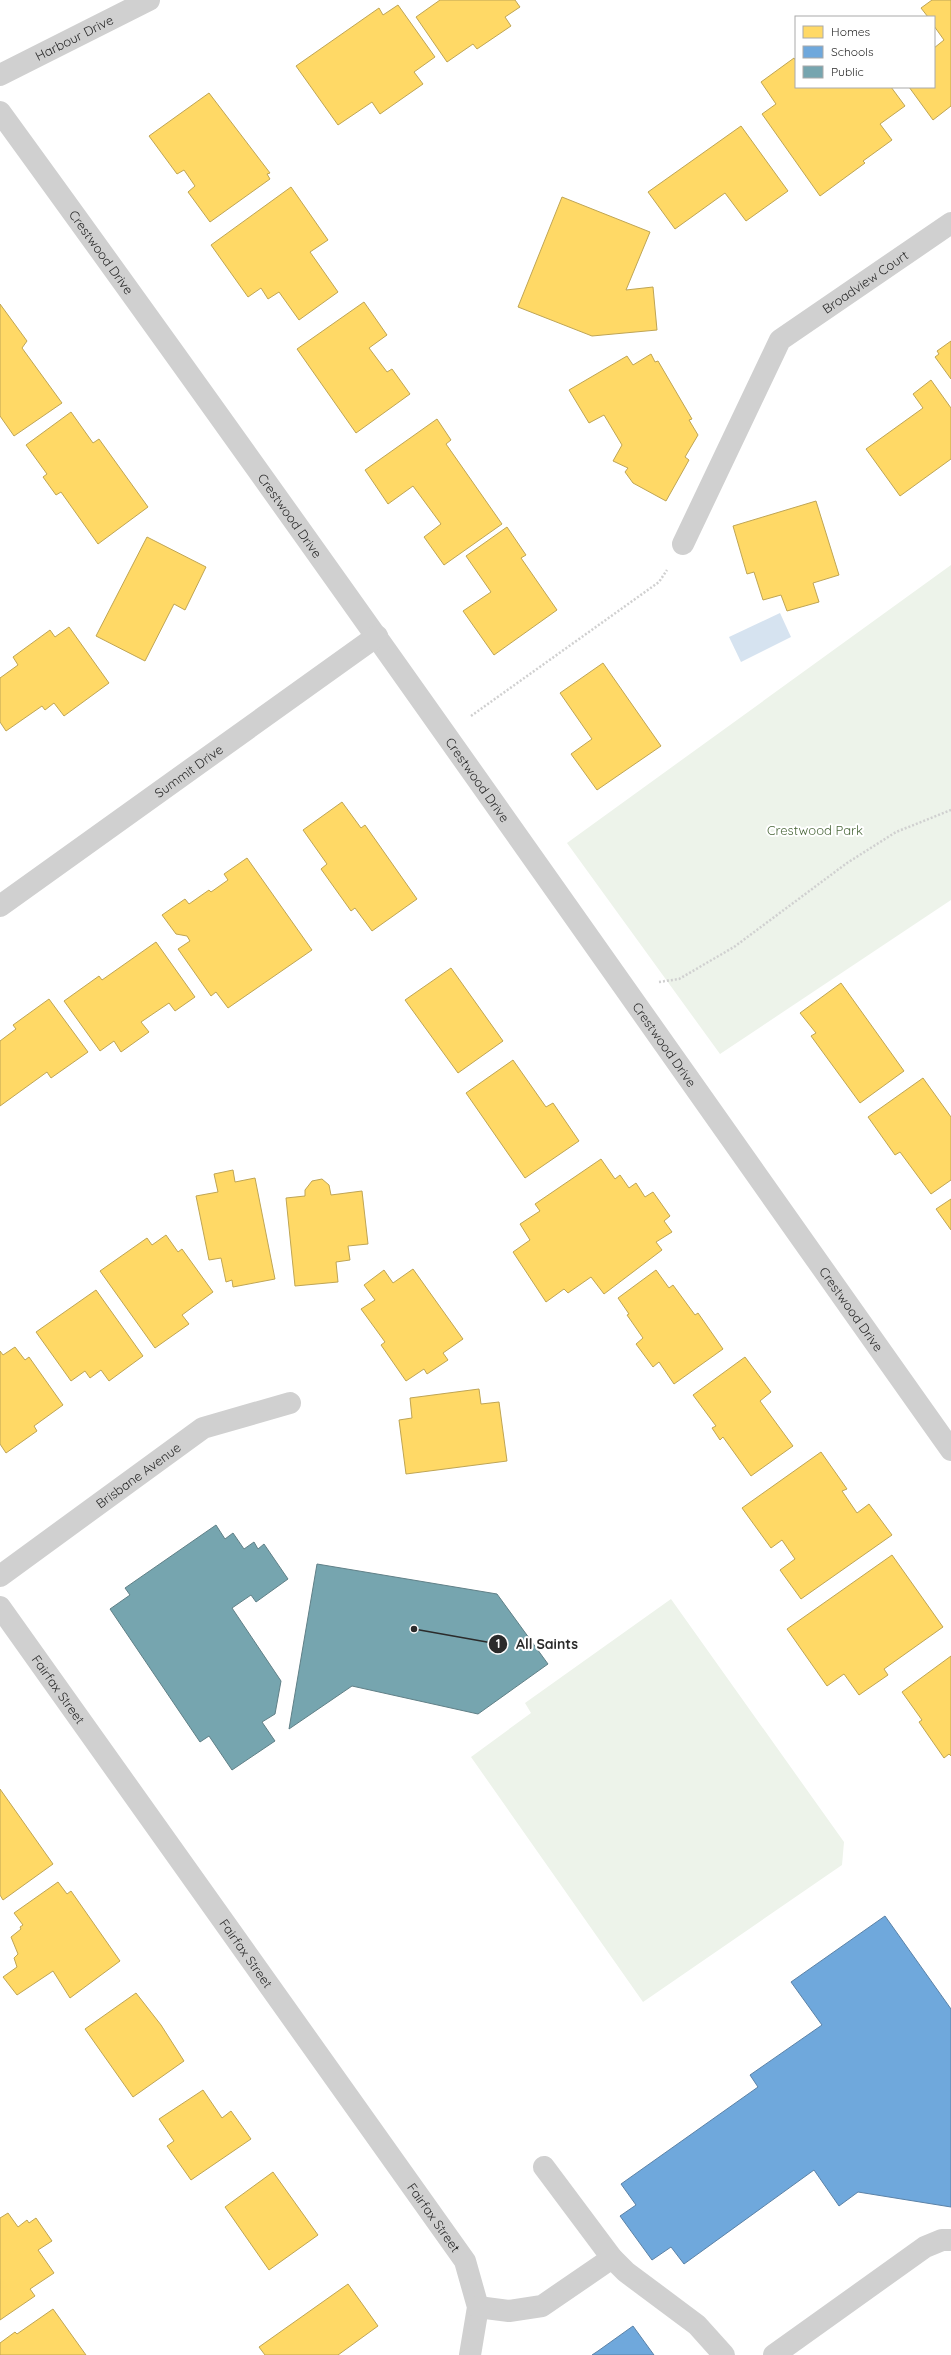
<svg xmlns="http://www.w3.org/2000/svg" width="951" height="2355" viewBox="0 0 951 2355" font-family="Quicksand,sans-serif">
<rect width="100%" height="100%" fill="#fff"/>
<!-- green -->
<path fill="#edf3ea" d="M951,565V900L720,1054L567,843Z
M671,1599L844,1842L842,1865L643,2002L471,1757L531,1713L525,1703Z"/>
<!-- water -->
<path fill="#d6e3f0" d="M780,613L791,637L741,662L729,637Z"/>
<!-- homes -->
<path fill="#ffd966" stroke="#bfa554" d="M440,0H515L520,7L505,17L511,26L477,49L473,44L447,62L416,17Z
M932,0H951V106L933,120L909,87H934V48L944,40L934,26V17H928L921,8Z
M398,5L435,57L414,72L423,84L380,114L372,102L338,125L296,66L379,8L383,15Z
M794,58L796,61V87H891L905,106L880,124L892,140L863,161L865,163L820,196L762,114L776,104L761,82Z
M209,93L270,173L267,174L270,179L210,222L188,192L195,186L184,170L177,174L149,136Z
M741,126L788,191L746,221L725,193L675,229L648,192Z
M291,187L328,240L310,252L338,292L299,320L279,292L268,299L261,288L248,297L211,245Z
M562,197L650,232L626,290L653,287L657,330L592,336L518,307Z
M364,302L387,335L369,348L387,372L392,369L410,394L356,433L297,349Z
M0,304L27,341L22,348L62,403L14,436L0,416Z
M951,341V379L935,357L939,354L937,351Z
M651,354L655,362L658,361L692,419L689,420L698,435L685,457L689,460L666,501L633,483L625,472L628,468L613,461L622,445L604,415L589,423L569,390L627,356L633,365Z
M931,380L951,408V459L900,496L866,449L923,408L913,394Z
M71,412L93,443L99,439L148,507L98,544L61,492L56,495L43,477L47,474L26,445Z
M437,419L451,440L446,444L502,524L444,565L424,537L441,524L413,486L388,504L365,470Z
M816,501L839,575L813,583L819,602L787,611L781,595L763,600L754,572L747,574L733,526Z
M507,527L526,555L521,558L557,610L494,655L463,611L491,592L466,556Z
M147,537L206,567L185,610L174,604L145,661L96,636Z
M69,627L109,683L64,716L54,703L45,710L42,706L6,731L0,722V678L18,665L13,657L50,630L55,637Z
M603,663L661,746L597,790L571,754L592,739L560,693Z
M342,802L361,828L365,825L417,899L372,931L355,908L351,911L321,869L327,864L303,830Z
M247,858L312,950L228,1008L216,992L211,996L178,949L190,941L187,936L176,934L162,915L185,899L189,904L209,890L211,892L228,880L224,874Z
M156,942L195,997L175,1011L169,1003L141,1022L149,1032L121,1052L114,1041L100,1051L64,1001L99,976L102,980Z
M451,968L503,1041L458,1073L405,1000Z
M841,983L904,1071L860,1103L811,1036L816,1033L800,1013Z
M49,999L88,1052L51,1078L47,1072L0,1106V1041L16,1029L13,1025Z
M513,1060L546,1107L553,1103L579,1141L525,1178L466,1093Z
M923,1078L951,1117V1180L931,1194L900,1152L895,1155L868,1117Z
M601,1159L615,1179L620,1175L629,1188L636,1183L645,1197L653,1192L670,1216L664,1221L672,1232L656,1242L662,1250L604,1294L591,1277L568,1293L564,1289L546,1302L513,1252L530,1240L520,1224L540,1211L535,1204Z
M233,1170L235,1182L255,1178L275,1279L233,1287L232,1280L226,1282L221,1258L209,1260L196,1196L218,1192L214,1174Z
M322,1179L329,1185L331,1195L362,1191L368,1244L348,1246L350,1260L336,1262L338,1282L295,1286L286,1198L305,1196V1190L312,1181Z
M951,1199V1230L936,1209Z
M166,1235L178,1252L182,1249L213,1292L182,1315L189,1324L155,1348L100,1271L147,1238L152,1245Z
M413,1269L463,1339L443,1353L448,1360L427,1374L424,1369L406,1381L381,1345L385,1342L361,1309L375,1300L364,1285L384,1270L393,1283Z
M656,1270L669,1288L673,1285L695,1315L698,1313L723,1349L674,1384L659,1362L653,1367L636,1344L643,1338L627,1315L629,1314L618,1298Z
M96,1290L143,1356L109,1381L101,1370L90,1378L85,1371L71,1381L36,1332Z
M15,1347L25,1360L29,1357L63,1405L34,1426L37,1431L6,1453L0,1444V1351L3,1355Z
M745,1357L771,1392L760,1401L793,1446L751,1476L723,1437L720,1440L712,1428L716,1426L693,1395Z
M479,1389L481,1404L499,1402L507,1461L406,1474L399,1420L412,1418L410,1398Z
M821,1452L847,1489L842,1491L857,1513L869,1504L892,1535L801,1599L780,1570L795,1559L782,1540L771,1548L742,1508Z
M892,1555L943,1627L884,1669L888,1675L859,1695L844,1674L827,1686L787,1629Z
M951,1656V1756L949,1754L944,1758L919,1722L922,1720L902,1692Z
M0,1789L53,1864L3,1900L0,1895Z
M58,1882L67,1894L71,1891L120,1961L70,1998L53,1971L17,1995L3,1977L17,1967L14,1958L18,1954L11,1937L21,1929L20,1927L23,1925L14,1913Z
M136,1993L161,2025L184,2061L133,2097L85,2029Z
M203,2090L222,2118L231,2111L251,2139L191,2180L167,2146L174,2141L159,2119Z
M273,2172L318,2235L269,2270L225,2207Z
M8,2213L18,2227L27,2220L29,2223L36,2218L52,2241L38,2250L54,2273L30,2289L35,2296L0,2320V2218Z
M348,2284L378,2326L338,2355H265L259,2347Z
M53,2309L86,2355H0V2343L15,2332L17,2334Z"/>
<!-- schools -->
<path fill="#6fa8dc" stroke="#5b82a7" d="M885,1916L951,2009V2207L858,2192L839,2206L814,2170L684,2264L671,2247L652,2260L620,2216L636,2205L621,2184L758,2087L750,2075L822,2025L791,1982Z
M633,2326L654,2355H592L598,2351Z"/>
<!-- public -->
<path fill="#76a5af" stroke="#608087" d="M216,1525L225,1539L233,1533L244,1549L254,1542L258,1549L264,1544L288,1579L256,1602L251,1595L232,1608L281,1681L275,1714L262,1722L275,1741L232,1770L209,1736L200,1742L110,1609L130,1595L125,1588Z
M317,1564L497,1594L548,1664L478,1714L352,1686L289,1729Z"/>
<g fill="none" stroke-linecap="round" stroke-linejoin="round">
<!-- path -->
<path stroke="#d0d0d0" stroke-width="2.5" stroke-dasharray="2 2" stroke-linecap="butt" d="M471,716L659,582L667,570
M659,982L679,979L734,947L847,863L896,832L951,810"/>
<!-- minor -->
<g stroke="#d0d0d0" stroke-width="22">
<path id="s1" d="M0,75L149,0"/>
<path id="s2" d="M0,112C322,555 635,1004 951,1450"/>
<path id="s3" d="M683,544L780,340L951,223"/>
<path id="s4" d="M0,906L377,636"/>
<path id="s5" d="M0,1576L203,1428L290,1403"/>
<path id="s6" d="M0,1607L465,2261L478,2307L470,2355"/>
<path d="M544,2167L612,2258L626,2272L697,2325L724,2355"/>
<path d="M478,2307L509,2311L542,2306L612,2258"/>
<path d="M774,2355L925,2247L942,2240H951"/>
</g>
</g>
<g text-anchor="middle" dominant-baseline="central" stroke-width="4" stroke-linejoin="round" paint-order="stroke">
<!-- street labels -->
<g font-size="13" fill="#2b2b2b" stroke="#fff">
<text stroke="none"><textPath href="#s1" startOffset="83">Harbour Drive</textPath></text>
<text stroke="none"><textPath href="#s2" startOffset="173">Crestwood Drive</textPath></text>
<text stroke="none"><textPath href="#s3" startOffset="329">Broadview Court</textPath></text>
<text stroke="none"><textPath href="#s2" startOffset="497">Crestwood Drive</textPath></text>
<text stroke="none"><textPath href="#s4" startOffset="232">Summit Drive</textPath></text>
<text stroke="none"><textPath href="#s2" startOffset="821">Crestwood Drive</textPath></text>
<text stroke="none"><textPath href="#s2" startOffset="1145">Crestwood Drive</textPath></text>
<text stroke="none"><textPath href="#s2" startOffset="1469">Crestwood Drive</textPath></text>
<text stroke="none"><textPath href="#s5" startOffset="171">Brisbane Avenue</textPath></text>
<text stroke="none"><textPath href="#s6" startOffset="101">Fairfax Street</textPath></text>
<text stroke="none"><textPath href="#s6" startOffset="425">Fairfax Street</textPath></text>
<text stroke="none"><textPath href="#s6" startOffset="749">Fairfax Street</textPath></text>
</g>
<!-- park labels -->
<g font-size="13" fill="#496639" stroke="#fff">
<text x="815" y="830">Crestwood Park</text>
</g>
</g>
<!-- callouts -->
<path fill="none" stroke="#2b2b2b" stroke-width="1.5" d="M414 1629L498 1644"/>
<g fill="#2b2b2b" stroke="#fff" stroke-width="1.5">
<circle cx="414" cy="1629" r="4"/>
<circle cx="498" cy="1644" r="10"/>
</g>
<g font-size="12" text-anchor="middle" font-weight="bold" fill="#fff">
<text x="498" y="1648">1</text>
</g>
<g font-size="14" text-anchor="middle" font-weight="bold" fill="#2b2b2b" stroke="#fff" stroke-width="4" stroke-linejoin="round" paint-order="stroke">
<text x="547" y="1649">All Saints</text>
</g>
<!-- legend -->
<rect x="795" y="16" width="140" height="72" fill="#ffffff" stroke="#aaaaaa"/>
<rect x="803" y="26" width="20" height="12" fill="#ffd966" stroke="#aaaaaa"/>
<text x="831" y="36" font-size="12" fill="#2b2b2b">Homes</text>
<rect x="803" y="46" width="20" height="12" fill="#6fa8dc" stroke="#aaaaaa"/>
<text x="831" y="56" font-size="12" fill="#2b2b2b">Schools</text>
<rect x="803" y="66" width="20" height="12" fill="#76a5af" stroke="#aaaaaa"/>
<text x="831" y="76" font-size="12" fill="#2b2b2b">Public</text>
</svg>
